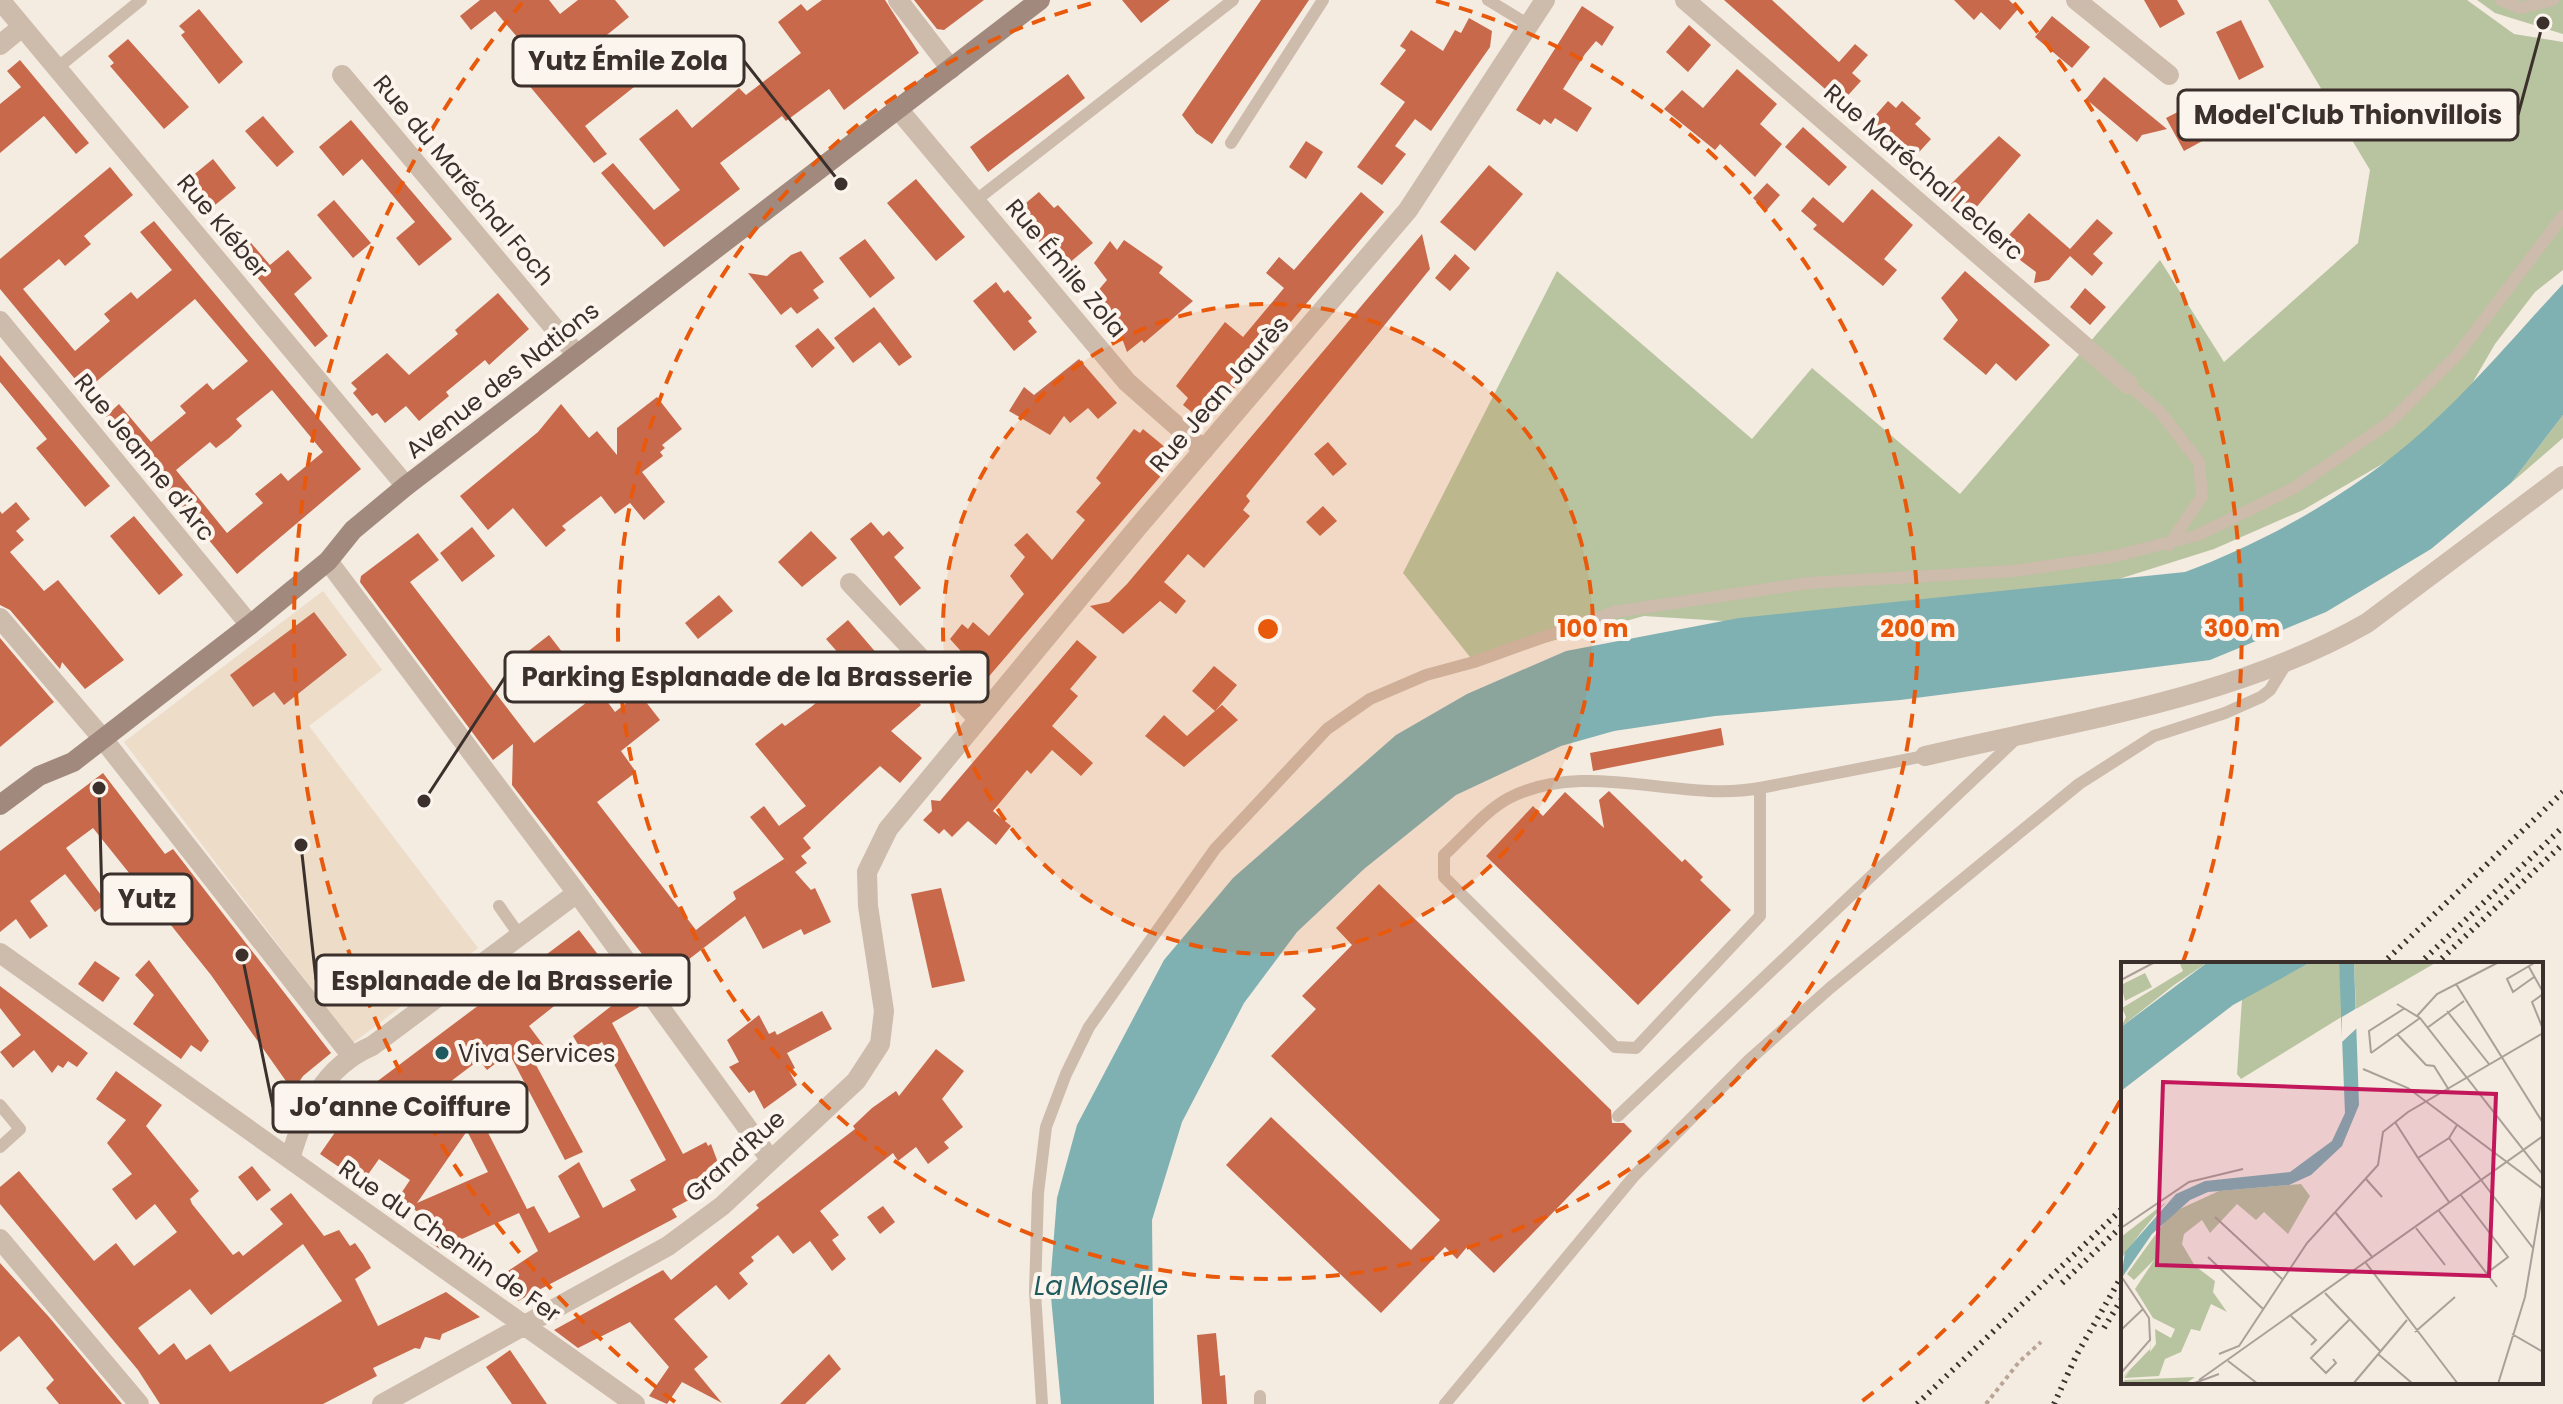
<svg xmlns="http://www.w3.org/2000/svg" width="2563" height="1404" viewBox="0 0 2563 1404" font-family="Poppins,sans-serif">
<rect width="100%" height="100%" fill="#f4ebe1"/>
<!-- green -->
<path fill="#b8c4a0" d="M2268,0H2467L2514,34L2563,42V270L2535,292L2495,344L2463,399L2422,441L2303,510L2214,549L2103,584L1770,624L1644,616L1474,662L1403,573L1557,271L1752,439L1812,368L1960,494L2160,260L2224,362L2358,243L2370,170Z
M2477,0H2563V34L2495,13Z
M2563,415V438L2511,483Z"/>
<!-- plaza -->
<path fill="#ecdcc8" d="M323,591L382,670L309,726L478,948L353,1043L124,742Z"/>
<!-- water -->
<path fill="#7fb0b2" d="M2563,284V415L2511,483L2431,549L2326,612L2210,660L1900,700L1715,716L1614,731L1561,746L1456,795L1364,869L1297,932L1244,1003L1182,1122L1152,1220L1154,1404H1061L1050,1286L1057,1198L1077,1125L1164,960L1233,878L1396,735L1467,694L1566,651L1739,618L2185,572C2257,545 2325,508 2387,461C2453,411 2507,344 2563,284Z"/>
<!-- building -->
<path fill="#c8694b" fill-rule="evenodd" d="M480,0H549L560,14L578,0H615L629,17L597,43L634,87L585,126L607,154L594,163L517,71L535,58L495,11L471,30L460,16Z
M822,0H885L919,53L844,110L829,89L786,121L782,116L720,163L740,189L664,247L601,173L613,163L654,210L680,190L639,139L677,109L692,128L739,88L746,95L801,53L778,22L801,4L807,11Z
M914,0H984L944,30L937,29Z
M1122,0H1170L1141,23Z
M1261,0H1309L1212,144L1196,133L1182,115Z
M1724,0H1772L1839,62L1855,44L1868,55L1852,73L1861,81L1841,103Z
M1954,0H2009L2018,9L2000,30L1981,12L1974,20Z
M2144,0H2177L2185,14L2160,28Z
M1582,6L1614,27L1602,46L1596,41L1585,54L1563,89L1592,108L1577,132L1555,118L1551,124L1544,119L1540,125L1516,110Z
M199,9L243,62L219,84L181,35L185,32L179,26Z
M2052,16L2090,47L2072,68L2035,37Z
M1469,18L1492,31L1490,47L1431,131L1415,119L1395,146L1406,154L1382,185L1357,167L1405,102L1380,84L1406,50L1400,46L1411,30L1443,51L1455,30L1461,33Z
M2241,20L2264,67L2239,80L2216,32Z
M1689,25L1711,45L1688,72L1666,52Z
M128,39L189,107L164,129L110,66L114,63L108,56Z
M20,60L89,143L76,154L44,116L0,153V104L21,87L7,71Z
M1737,69L1777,104L1760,124L1782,144L1755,177L1720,144L1715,150L1664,109L1682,90L1703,108Z
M1068,74L1085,98L988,172L970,147Z
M2104,77L2123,93L2167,129L2142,135L2137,142L2086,99Z
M2211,95L2228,127L2184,151L2166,118Z
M1888,101L1896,108L1902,101L1921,118L1915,124L1931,139L1910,162L1866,126Z
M263,116L294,152L277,167L245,131Z
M351,120L452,239L419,266L396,238L415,222L362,159L343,176L319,147Z
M1803,127L1847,167L1829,186L1785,147Z
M1999,136L2021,155L1968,217L1942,193Z
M1306,141L1323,152L1306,179L1289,167Z
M213,159L236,188L204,214L180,186Z
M1489,165L1523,194L1475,251L1440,222Z
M110,167L133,195L84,236L91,244L65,266L59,259L23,289L75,351L110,321L104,314L131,292L137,299L172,270L140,232L154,221L361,469L237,574L106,416L119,404L151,442L186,413L180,406L207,383L213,390L248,361L195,299L85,391L0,289V259ZM272,390L323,452L288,481L281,473L255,494L263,503L227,533L176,470L210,442L216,448L229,438L242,426L236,419Z
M916,179L965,237L936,261L887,203Z
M1767,183L1780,195L1766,211L1753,198Z
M1872,189L1913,225L1884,259L1897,270L1883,286L1813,229L1817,225L1801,211L1813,197L1843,223Z
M1039,192L1054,208L1058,205L1093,243L1062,269L1015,212Z
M1361,192L1384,212L1205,423L1183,405L1188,398L1176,386L1225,322L1243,337L1284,288L1266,273L1279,257L1294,270Z
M334,200L371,243L353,258L317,215Z
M2029,213L2070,249L2097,219L2113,233L2093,254L2103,263L2092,276L2070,256L2049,280L2034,283L2036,272L2000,245Z
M240,230L270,265L288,250L312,278L294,294L328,336L315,347L227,241Z
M1422,234L1430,269L1246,496L1250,501L1243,510L1250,516L1204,568L1188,554L1164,582L1186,601L1176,614L1160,601L1123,634L1090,606L1109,602L1127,584Z
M865,239L895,278L870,298L839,258Z
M1124,240L1163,267L1159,273L1193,301L1144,343L1142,340L1127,352L1123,341L1090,300L1107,280L1094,263L1110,241L1117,250Z
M801,251L824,282L813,290L819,298L797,314L791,307L781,315L748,273L767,276L791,255Z
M1455,254L1470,268L1450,291L1435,278Z
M1965,271L2050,345L2016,381L1996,363L1986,375L1943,339L1958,320L1941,298Z
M996,282L1004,293L1008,290L1032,318L1028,321L1037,332L1014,351L973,301Z
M2085,288L2106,307L2090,325L2070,307Z
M498,293L529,329L489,365L485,360L446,392L449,396L419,421L406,406L385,423L377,413L372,416L353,393L357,389L351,383L387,353L409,375L458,334L455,330Z
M874,307L912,357L899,366L880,342L853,363L834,338Z
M818,328L835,348L812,368L795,346Z
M0,355L110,486L85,507L36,448L47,439L0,382Z
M1079,359L1117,403L1098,419L1088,408L1070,423L1064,416L1050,435L1009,411L1024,387L1034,395Z
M657,397L682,429L662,445L665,448L660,452L663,456L642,472L665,502L644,520L630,503L615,514L601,496L562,526L566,530L546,547L513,508L488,530L460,496L538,432L561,404L589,438L597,431L617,455V428Z
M1134,429L1140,433L1143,429L1177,457L973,695L953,673L967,658L950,639L962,624L968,629L973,622L989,636L1024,594L1010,576L1025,557L1014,545L1027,533L1052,560L1085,520L1076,512L1101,483L1096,478Z
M1328,442L1347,464L1333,476L1314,454Z
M16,502L30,519L16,531L24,540L10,552L44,591L58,580L124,660L85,689L62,662L60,669L10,610L0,605V511L2,514Z
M1323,506L1337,521L1320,536L1306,522Z
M134,516L183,575L159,595L110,536Z
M871,522L883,536L889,531L904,548L894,557L921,588L900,606L850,539Z
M472,527L495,556L462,582L440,553Z
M811,531L837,558L802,587L778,562Z
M418,533L439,560L410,582L534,743L600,692L615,712L639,693L660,720L621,751L636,772L597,802L696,930L736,899L733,892L784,859L789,865L750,817L764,806L779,826L806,806L755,744L782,723L785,726L811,707L854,671L826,639L848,620L921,705L891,731L922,758L900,783L880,766L803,838L811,848L801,856L807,863L795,872L811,890L815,888L831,922L804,935L801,929L763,949L745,916L662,980L512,785L513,744L493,760L360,582L361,576Z
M719,595L733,611L698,639L685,623Z
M314,612L347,655L284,705L274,692L253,707L230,675Z
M549,635L566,657L533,682L522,667L531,660L526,653Z
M0,638L54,702L0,747Z
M1077,640L1097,657L1070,689L1078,696L1052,726L1093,763L1081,776L1052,750L1031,774L1027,770L993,811L1011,826L996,845L968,821L952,837L944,829L939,834L923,820L932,811L931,800L940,801Z
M1214,666L1237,685L1215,711L1222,705L1238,720L1184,767L1145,736L1164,715L1187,736L1215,711L1192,691Z
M1721,728L1724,745L1593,771L1590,753Z
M103,773L165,854L173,849L331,1053L303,1076L293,1091L211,975L93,828L66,848L107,903L95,912L65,874L30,901L48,926L30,939L16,919L0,932V851Z
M1609,791L1682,862L1685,859L1703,877L1700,880L1731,910L1638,1005L1486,856L1533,806L1543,816L1565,792L1604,828L1599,800Z
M1379,884L1611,1110L1612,1123H1624L1632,1131L1494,1273L1467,1247L1457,1259L1445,1247L1381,1313L1226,1165L1271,1117L1411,1250L1440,1220L1271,1056L1316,1009L1302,996L1352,945L1336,928Z
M941,888L965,981L932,988L911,894Z
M579,930L606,965L529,1026L550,1054L536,1065L583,1152L565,1160L509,1053L487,1070L479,1060L442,1088L465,1119L477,1111L527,1209L534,1206L549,1233L580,1217L558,1176L579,1162L603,1208L636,1190L630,1180L666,1160L602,1042L583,1053L573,1036L628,993L639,1007L612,1023L683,1154L706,1142L708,1146L711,1144L723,1176L700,1188L702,1193L672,1209L677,1217L518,1301L505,1273L538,1251L519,1213L440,1249L431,1243L445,1231L398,1198L410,1180L379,1159L362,1183L320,1154L363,1092ZM467,1131L488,1172L417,1203Z
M149,960L209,1041L201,1052L191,1045L181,1059L133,1024L154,995L135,975Z
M95,961L120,978L103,1002L78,984Z
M0,986L88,1053L77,1067L68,1061L63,1068L58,1065L52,1073L34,1050L13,1068L0,1052L21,1035L0,1008Z
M822,1011L832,1029L787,1053L795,1068L789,1071L797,1085L764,1109L754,1090L749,1093L729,1067L739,1062L727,1040L759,1015L769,1034L775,1031L777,1035Z
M936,1049L964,1071L942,1099L963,1127L944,1142L949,1148L928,1164L916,1147L898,1161L893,1153L820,1211L839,1235L832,1240L846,1259L832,1271L810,1241L793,1254L778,1235L751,1257L754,1261L739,1273L748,1284L729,1300L716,1285L674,1319L708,1357L694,1369L722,1403L682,1382L667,1404L649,1396L669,1367L630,1322L578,1348L554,1330L663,1270L671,1280L759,1208L756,1205L855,1129L853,1126L872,1108L896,1091L899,1096Z
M116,1071L162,1105L146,1126L199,1191L190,1199L192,1204L233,1255L239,1251L243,1256L283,1224L270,1209L291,1193L324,1236L339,1230L350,1246L355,1243L363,1254L371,1268L355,1279L378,1326L446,1292L480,1317L442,1334L440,1340L425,1337L420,1349L415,1348L373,1368L377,1376L323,1404H160L138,1370L0,1204V1187L19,1171L94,1261L116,1243L134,1266L177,1232L155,1204L136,1220L112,1189L132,1174L107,1143L126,1120L96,1099ZM303,1244L342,1301L230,1372L210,1344L186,1360L174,1343L159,1355L138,1328L190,1289L211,1315Z
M252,1166L271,1190L257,1201L238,1177Z
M883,1206L895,1222L880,1234L867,1217Z
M0,1263L49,1317L122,1404H59L46,1388L54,1380L19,1336L0,1352Z
M1216,1333L1220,1376L1225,1375L1227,1404H1202L1197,1335Z
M510,1350L547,1404H512L486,1367Z
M829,1354L841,1369L805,1404H780Z"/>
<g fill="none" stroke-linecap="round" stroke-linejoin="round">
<!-- path -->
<path stroke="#b9a596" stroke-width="4" stroke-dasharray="4 4" stroke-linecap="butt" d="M1986,1404L2019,1362L2041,1342"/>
<!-- service -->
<path stroke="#cdbbac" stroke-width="12" d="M1488,0L1529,25
M2501,0L2520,8L2553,0
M57,68L141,0
M1231,143L1323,0
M975,201L1233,0
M2128,384L2161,413L2199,462L2202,496L2169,545
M1760,788V916L1636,1048L1615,1047L1444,877V855C1464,837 1486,810 1509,798C1587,758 1679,803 1760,788L1925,756
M499,906L520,936
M0,1105L20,1129L0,1147
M1618,1116L2016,739
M1260,1396V1404
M1042,1404L1035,1292L1038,1193L1046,1127L1066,1074L1089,1027L1215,849L1327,729L1370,699L1426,675L1474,662L1614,612L1808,583L2014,571L2111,557L2198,535L2294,488L2390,422L2458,354L2563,216
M1445,1404L1635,1175L1749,1060L1830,988L2079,784L2154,736L2225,713L2261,697L2270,690L2286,664"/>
<!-- minor -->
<path stroke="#cdbbac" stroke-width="20" d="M0,0L406,486
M898,0L951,69
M1685,0L2128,384
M2076,0L2169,75
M0,45L22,27
M342,75L577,355
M898,109L1127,382L1204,450
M0,321L250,625
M850,583L978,719
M0,618L103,739L351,1055
M1925,756C2073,721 2234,699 2367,623L2563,476
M577,893L770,1159
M0,953L635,1404
M290,1159C304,1111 323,1067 372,1046L577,893L328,561
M0,1239L139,1404
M382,1404L668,1246L722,1206L856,1081L880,1044L884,1011L868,906L867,872L888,829L1137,528L1408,210L1545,0"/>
<!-- secondary -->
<path stroke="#a18a7d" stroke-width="20" d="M0,805L39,776L73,762L250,625L328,561L353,530L406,486L1040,0"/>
<!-- rail -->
<path stroke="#3b302b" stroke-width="6" stroke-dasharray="2 6" stroke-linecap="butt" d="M2382,964L2563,792
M2419,964L2563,827
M2436,964L2563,844
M2062,1283L2123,1225
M2104,1328L2123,1297
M1917,1404L2123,1208
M2054,1404L2077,1354L2123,1274"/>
</g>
<!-- distance rings -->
<circle cx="1268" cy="629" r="325" fill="#e8590c" fill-opacity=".12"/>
<g fill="none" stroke="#e8590c" stroke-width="4" stroke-dasharray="14 10">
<circle cx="1268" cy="629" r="325"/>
<path d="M1436 1A650 650 0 1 1 1100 1"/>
<path d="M2120 1101A974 974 0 0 1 1861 1402M675 1402A974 974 0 0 1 522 3M2014 3A974 974 0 0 1 2183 962"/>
</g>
<!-- markers -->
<circle fill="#1f5a5e" stroke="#fbf5ee" stroke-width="3" cx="442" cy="1053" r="8"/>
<g text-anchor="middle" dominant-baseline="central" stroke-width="8" stroke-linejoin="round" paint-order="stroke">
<!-- street labels -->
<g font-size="24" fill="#3b302b" stroke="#fbf5ee">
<text transform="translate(1924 172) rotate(41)">Rue Maréchal Leclerc</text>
<text transform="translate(464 180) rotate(50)">Rue du Maréchal Foch</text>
<text transform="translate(223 226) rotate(50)">Rue Kléber</text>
<text transform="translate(1066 268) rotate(50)">Rue Émile Zola</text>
<text transform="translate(502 380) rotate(-38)">Avenue des Nations</text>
<text transform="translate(1219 394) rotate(-49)">Rue Jean Jaurès</text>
<text transform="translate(145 457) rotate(51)">Rue Jeanne d'Arc</text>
<text transform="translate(735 1156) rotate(-42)">Grand'Rue</text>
<text transform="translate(450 1241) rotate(35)">Rue du Chemin de Fer</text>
</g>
<!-- poi labels -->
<g font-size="24" fill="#3b302b" stroke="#fbf5ee" text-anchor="start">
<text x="458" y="1053">Viva Services</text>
</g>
<!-- water labels -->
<g font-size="26" font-style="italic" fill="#1f5a5e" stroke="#fbf5ee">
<text x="1101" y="1286">La Moselle</text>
</g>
</g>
<!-- overview -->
<g transform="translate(2121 962)">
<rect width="422" height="422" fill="#f4ebe1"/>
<path d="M87,0L53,23L0,65L5,55L1,46L62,9L59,2ZM190,0H218L222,54L120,117L116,112L121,37ZM233,0H316L235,47ZM24,11L31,25L4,39L0,23ZM180,222L189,234L167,272L143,250L135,258L116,242L89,271L81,258L63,272L61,282L74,304L94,319L92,330L106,350L90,342L79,369L70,367L60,390L44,397L38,414L3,416L9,409L0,417L29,387L31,369L29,390L35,382L34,367L50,376L54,367L32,356L14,327L34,297L13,318L6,312L50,251L98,229ZM45,240L21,269L0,297V275ZM74,415L64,422H0L4,418Z" fill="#b8c4a0"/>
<path d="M87,0H190L112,43L0,129V65ZM218,0H233L238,143L221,184L190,213L168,223L87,230L69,238L31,272L0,317L4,290L55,232L84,219L169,210L211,179L224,151Z" fill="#7fb0b2"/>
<path d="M236,46L237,65L221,80V55Z" fill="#f4ebe1"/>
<path fill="none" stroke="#aaa098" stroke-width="2" d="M408,5L422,30M413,15L392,30L386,17L415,0M0,18L34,0M335,22L422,161M422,32L411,40L422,67M276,42L299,56L422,213M326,49L368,102M296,54L316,32L378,0M306,66L343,39M276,72L305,103L313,104L328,128M250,91L248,69L284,46M250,91L299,56M242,107L287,126L422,227M274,160L297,196M328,176L412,286M245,217L261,235M339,232L387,295L366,311M328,240L297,196L328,176L336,163M318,249L376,325M214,250L252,296M94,255L161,317M0,266L68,220L122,207M295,266L324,303M87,295L142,347M245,301L337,422M0,314L28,356L29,378L0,411M204,331L259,389M170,354L195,378L190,383M0,368L22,347M294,370L334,335M391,372L422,390M98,392L118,384L186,281L257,203L262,170L287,150L422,71M257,392L292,422M212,397L215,401L205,411L190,396L229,357M107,399L137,422M78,418L422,174M71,422L98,412M232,422L286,358M377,422L404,335L422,228"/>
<path fill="#c2185b" fill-opacity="0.15" stroke="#c2185b" stroke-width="4" d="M42,120L375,132L368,314L36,303Z"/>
<rect width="422" height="422" fill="none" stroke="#3b302b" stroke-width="4"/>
</g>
<circle cx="1268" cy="629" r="12" fill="#e8590c" stroke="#fbf5ee" stroke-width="4"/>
<g font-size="24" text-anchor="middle" font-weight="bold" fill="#e8590c" stroke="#fbf5ee" stroke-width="8" stroke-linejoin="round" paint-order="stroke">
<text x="1593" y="637">100 m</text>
<text x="1918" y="637">200 m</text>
<text x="2242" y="637">300 m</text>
</g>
<!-- callouts -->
<path fill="none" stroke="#3b302b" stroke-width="3" d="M841 184L744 61M2543 23L2518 115M424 801L505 677M99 788L102 899M301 845L316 980M242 955L273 1107"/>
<g fill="#3b302b" stroke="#fbf5ee" stroke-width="3">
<circle cx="841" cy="184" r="8"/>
<circle cx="2543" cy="23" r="8"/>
<circle cx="424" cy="801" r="8"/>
<circle cx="99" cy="788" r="8"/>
<circle cx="301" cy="845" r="8"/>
<circle cx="242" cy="955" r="8"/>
</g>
<g fill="#fbf5ee" stroke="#3b302b" stroke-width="3">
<rect x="513" y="36" width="231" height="50" rx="8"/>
<rect x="2178" y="90" width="340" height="50" rx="8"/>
<rect x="505" y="652" width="483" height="50" rx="8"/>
<rect x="102" y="874" width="90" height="50" rx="8"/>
<rect x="316" y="955" width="373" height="50" rx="8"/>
<rect x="273" y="1082" width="254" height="50" rx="8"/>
</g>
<g font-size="26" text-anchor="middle" font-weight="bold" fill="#3b302b">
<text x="628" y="70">Yutz Émile Zola</text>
<text x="2348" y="124">Model'Club Thionvillois</text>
<text x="747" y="686">Parking Esplanade de la Brasserie</text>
<text x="147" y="908">Yutz</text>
<text x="502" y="990">Esplanade de la Brasserie</text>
<text x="400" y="1116">Jo’anne Coiffure</text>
</g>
</svg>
